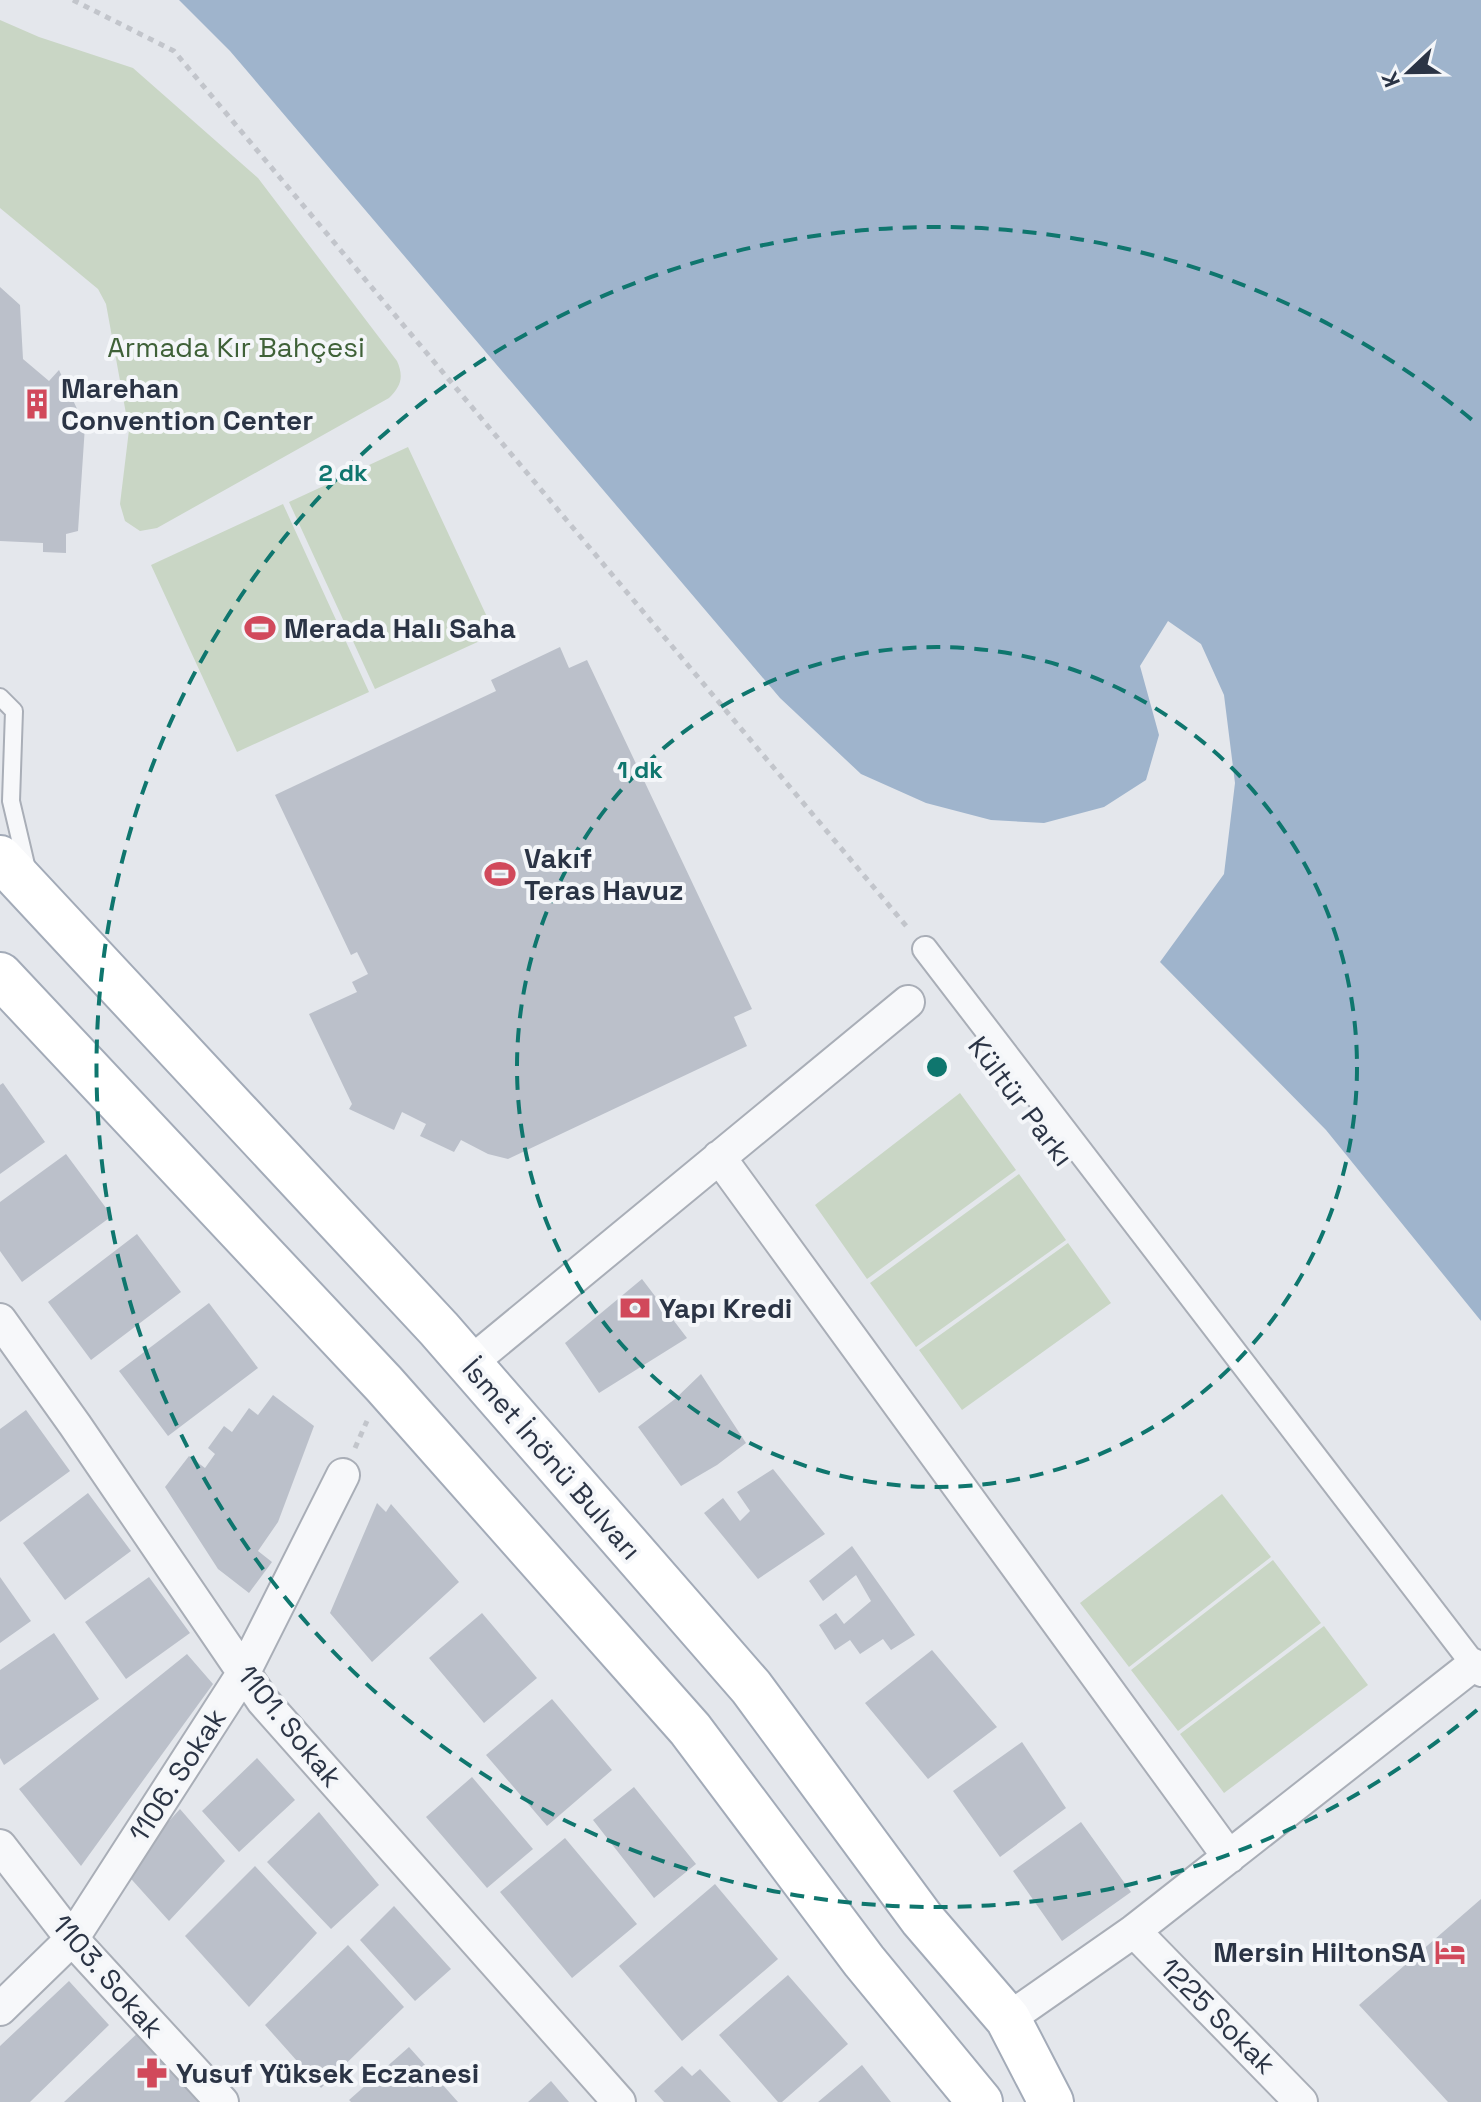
<svg xmlns="http://www.w3.org/2000/svg" width="1481" height="2102" viewBox="0 0 1481 2102" font-family="'Space Grotesk',sans-serif">
<rect width="100%" height="100%" fill="#e4e7ec"/>
<!-- green -->
<path fill="#c9d6c5" d="M0,20L39,37L133,68L258,178L397,361C404,377 401,386 389,398L157,528L140,531L125,521L120,504L129,430L106,304L98,289L0,208Z
M408,447L495,634L375,689L289,502Z
M283,504L369,692L237,752L151,565Z
M960,1093L1016,1170L867,1279L815,1205Z
M1019,1174L1066,1240L916,1347L870,1283Z
M1068,1243L1111,1303L962,1410L919,1350Z
M1222,1494L1271,1557L1129,1667L1080,1603Z
M1273,1560L1321,1623L1178,1731L1131,1670Z
M1324,1626L1368,1685L1224,1793L1180,1734Z"/>
<!-- water -->
<path fill="#9fb4cc" d="M179,0H1481V1321L1326,1130L1160,962L1224,874L1235,783L1224,695L1201,644L1168,621L1140,666L1159,735L1146,780L1104,807L1044,823L991,820L926,803L861,774L780,698L230,51Z"/>
<!-- building -->
<path fill="#bbc0ca" d="M0,287L20,305L23,359L49,381L59,370L85,426L78,531L66,534V553L43,552V543L0,541Z
M560,647L569,668L587,660L752,1009L734,1017L747,1046L508,1159L488,1154L461,1140L454,1152L420,1136L426,1124L402,1112L394,1130L349,1109L352,1104L309,1014L357,992L352,982L368,974L357,952L351,955L275,795L496,691L491,680Z
M3,1083L45,1142L0,1174V1085Z
M66,1154L112,1216L22,1282L0,1251V1202Z
M137,1234L181,1292L91,1360L48,1302Z
M642,1279L687,1338L599,1393L565,1343Z
M209,1303L258,1368L168,1436L119,1371Z
M701,1374L746,1443L717,1465L681,1486L638,1427L675,1399Z
M273,1395L314,1426L278,1522L258,1551L272,1562L249,1593L218,1569L165,1487L189,1456L205,1468L215,1454L208,1448L224,1426L232,1432L249,1408L258,1415Z
M26,1410L70,1471L0,1522V1429Z
M773,1469L825,1534L758,1579L704,1513L723,1498L740,1521L750,1511L737,1492Z
M88,1493L131,1551L65,1600L23,1543Z
M377,1503L386,1512L391,1504L459,1582L372,1662L330,1613Z
M852,1546L915,1635L891,1650L883,1639L860,1654L850,1640L835,1650L819,1625L836,1613L844,1624L871,1601L856,1575L823,1601L809,1581Z
M0,1577L31,1621L0,1643Z
M149,1577L190,1633L126,1679L85,1622Z
M482,1613L537,1678L484,1723L429,1658Z
M54,1633L99,1699L4,1765L0,1758V1670Z
M932,1650L997,1727L928,1779L865,1703Z
M187,1654L213,1684L81,1866L19,1789Z
M552,1699L612,1770L547,1826L486,1755Z
M1022,1742L1066,1808L1000,1857L953,1791Z
M257,1758L295,1800L239,1852L202,1811Z
M472,1777L533,1849L487,1888L426,1817Z
M634,1787L696,1864L654,1898L593,1820Z
M180,1809L225,1861L169,1921L124,1871Z
M319,1812L379,1885L331,1929L267,1862Z
M1081,1822L1131,1892L1062,1941L1013,1871Z
M565,1838L637,1924L572,1978L500,1892Z
M255,1866L317,1933L249,2007L185,1936Z
M715,1884L778,1959L682,2041L619,1966Z
M1481,1899V2102H1448L1359,2005Z
M394,1906L451,1969L415,2001L360,1940Z
M348,1945L404,2007L321,2088L265,2025Z
M788,1975L848,2044L782,2102H778L719,2035Z
M69,1981L109,2025L30,2102H0V2046Z
M142,2029L205,2102H64Z
M409,2047L458,2102H351L349,2100Z
M862,2065L891,2102H818Z
M682,2066L692,2076L700,2069L731,2102H664L654,2091Z
M551,2081L569,2102H528Z"/>
<g fill="none" stroke-linecap="round" stroke-linejoin="round">
<!-- service casing -->
<g stroke="#a9aeb7" stroke-width="20">
<path id="service" d="M0,697L14,711L11,801L27,869"/>
</g>
<!-- pedestrian casing -->
<g stroke="#a9aeb7" stroke-width="28">
<path id="pedestrian" d="M925,949L1481,1674"/>
</g>
<!-- minor casing -->
<g stroke="#a9aeb7" stroke-width="36">
<path id="minor" d="M719,1157L1229,1857
M0,1320L75,1425L263,1701L619,2102
M469,1364L908,1002
M0,1846L72,1939L222,2102
M1134,1931L1301,2102
M0,2009L72,1939L244,1672L343,1475
M1008,2019L1134,1931L1473,1665"/>
</g>
<!-- primary casing -->
<g stroke="#a3abb8" stroke-width="48">
<path id="primary" d="M0,858L439,1329L751,1687L922,1919L1008,2019L1051,2102
M0,975L384,1384L690,1729L864,1961L980,2102"/>
</g>
<!-- path -->
<path stroke="#c2c5cb" stroke-width="5" stroke-dasharray="6 6" stroke-linecap="butt" d="M73,0L174,51L907,927
M355,1448L367,1421"/>
<!-- service -->
<use href="#service" stroke="#f7f8fa" stroke-width="16"/>
<!-- pedestrian -->
<use href="#pedestrian" stroke="#f7f8fa" stroke-width="24"/>
<!-- minor -->
<use href="#minor" stroke="#f7f8fa" stroke-width="32"/>
<!-- primary -->
<use href="#primary" stroke="#fff" stroke-width="44"/>
</g>
<!-- distance rings -->
<g fill="none" stroke="#0f766e" stroke-width="4" stroke-dasharray="14 10">
<circle cx="937" cy="1067" r="420"/>
<path d="M1477 1710A840 840 0 1 1 1477 424"/>
</g>
<!-- icons -->
<defs>
<g id="building-bare" transform="scale(2.4)"><path d="M-4-6H4V6H1V3H-1V6H-4ZM-2.5-4.3h1.7v1.8h-1.7ZM.8-4.3h1.7v1.8H.8ZM-2.5-1h1.7V.8h-1.7ZM.8-1h1.7V.8H.8Z" fill="#d1495b" stroke="#f4f6f9" stroke-width="2.5" paint-order="stroke"/></g>
<g id="stadium-bare" transform="scale(2.4)"><path d="M0-5a6.5 5 0 1 0 0 10a6.5 5 0 1 0 0-10ZM-3.5-1.8h7v3.6h-7Z" fill="#d1495b" stroke="#f4f6f9" stroke-width="2.5" paint-order="stroke"/></g>
<g id="bank-bare" transform="scale(2.4)"><path d="M-6-4H6V4H-6ZM0-2.3a2.3 2.3 0 1 0 0 4.6a2.3 2.3 0 1 0 0-4.6Z" fill="#d1495b" stroke="#f4f6f9" stroke-width="2.5" paint-order="stroke"/></g>
<g id="hotel-bare" transform="scale(2.4)"><path d="M-6-4.5h1.5V1H6V5H4.5V3h-9V5H-6ZM-4 0a1.8 1.8 0 1 1 3.6 0ZM.5 0V-2.5h3Q6-2.5 6 0Z" fill="#d1495b" stroke="#f4f6f9" stroke-width="2.5" paint-order="stroke"/></g>
<g id="pharmacy-bare" transform="scale(2.4)"><path d="M-2-6h4v4h4v4h-4v4h-4v-4h-4v-4h4Z" fill="#d1495b" stroke="#f4f6f9" stroke-width="2.5" paint-order="stroke"/></g>
</defs>
<g fill-rule="evenodd">
<use href="#building-bare" x="37" y="404"/>
<use href="#stadium-bare" x="260" y="628"/>
<use href="#stadium-bare" x="500" y="874"/>
<use href="#bank-bare" x="635" y="1308"/>
<use href="#hotel-bare" x="1450" y="1952"/>
<use href="#pharmacy-bare" x="152" y="2073"/>
</g>
<g text-anchor="middle" dominant-baseline="central" stroke-width="8" stroke-linejoin="round" paint-order="stroke">
<!-- park labels -->
<g font-size="28" fill="#3f6138" stroke="#f4f6f9">
<text x="236" y="347">Armada Kır Bahçesi</text>
</g>
<!-- poi labels -->
<g font-size="28" font-weight="bold" fill="#2b3445" stroke="#f4f6f9" text-anchor="start">
<text x="61" y="388">Marehan<tspan x="61" dy="32">Convention Center</tspan></text>
<text x="284" y="628">Merada Halı Saha</text>
<text x="524" y="858">Vakıf<tspan x="524" dy="32">Teras Havuz</tspan></text>
<text x="659" y="1308">Yapı Kredi</text>
<text x="1426" y="1952" text-anchor="end">Mersin HiltonSA</text>
<text x="176" y="2073">Yusuf Yüksek Eczanesi</text>
</g>
<!-- street labels -->
<g font-size="28" fill="#2b3445" stroke="#f4f6f9">
<text transform="translate(1021 1101) rotate(53)">Kültür Parkı</text>
<text transform="translate(552 1459) rotate(49)">İsmet İnönü Bulvarı</text>
<text transform="translate(290 1726) rotate(51)">1101. Sokak</text>
<text transform="translate(177 1775) rotate(-57)">1106. Sokak</text>
<text transform="translate(108 1976) rotate(49)">1103. Sokak</text>
<text transform="translate(1218 2016) rotate(45)">1225 Sokak</text>
</g>
</g>
<circle cx="937" cy="1067" r="12" fill="#0f766e" stroke="#f4f6f9" stroke-width="4"/>
<g font-size="24" text-anchor="middle" font-weight="bold" fill="#0f766e" stroke="#f4f6f9" stroke-width="8" stroke-linejoin="round" paint-order="stroke">
<text x="343" y="481">2 dk</text>
<text x="640" y="778">1 dk</text>
</g>
<!-- north arrow -->
<g transform="translate(1409 72) rotate(248)" stroke="#f4f6f9" stroke-width="6" paint-order="stroke">
<path d="M0-6L14 30L0 20L-14 30Z" fill="#2b3445"/>
<text y="-12" font-size="22" font-weight="bold" text-anchor="middle" fill="#2b3445">K</text>
</g>
</svg>
